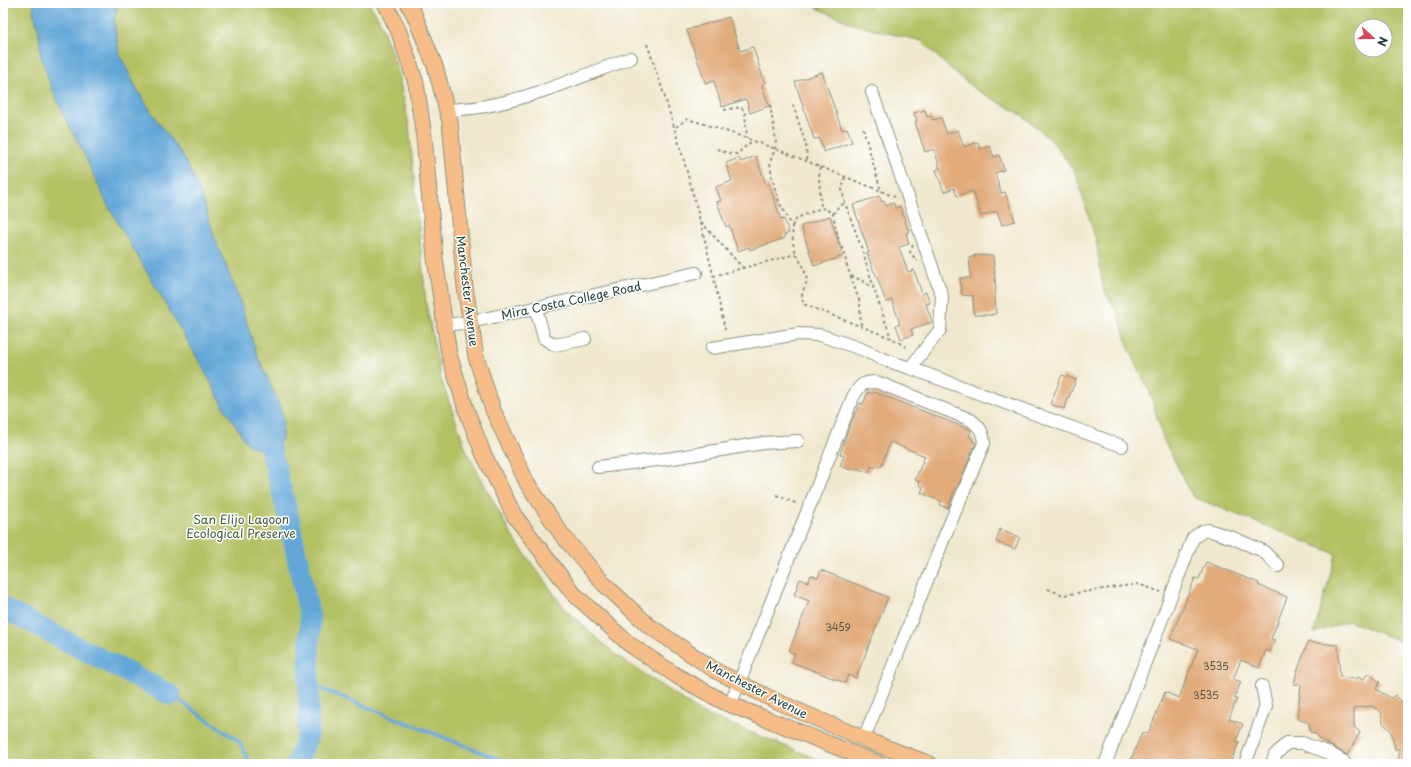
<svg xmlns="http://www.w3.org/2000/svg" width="1411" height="767" viewBox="0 0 1411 767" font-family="'Playpen Sans',sans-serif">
<rect width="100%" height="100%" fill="#fff"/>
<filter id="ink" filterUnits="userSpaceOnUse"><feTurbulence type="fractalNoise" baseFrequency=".025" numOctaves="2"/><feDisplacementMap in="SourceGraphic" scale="8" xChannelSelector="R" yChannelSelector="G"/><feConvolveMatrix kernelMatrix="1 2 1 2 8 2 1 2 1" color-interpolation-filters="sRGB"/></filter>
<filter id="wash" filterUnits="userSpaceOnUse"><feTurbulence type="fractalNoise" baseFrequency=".012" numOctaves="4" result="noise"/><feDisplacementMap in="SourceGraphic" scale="16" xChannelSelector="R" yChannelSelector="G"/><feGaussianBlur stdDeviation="0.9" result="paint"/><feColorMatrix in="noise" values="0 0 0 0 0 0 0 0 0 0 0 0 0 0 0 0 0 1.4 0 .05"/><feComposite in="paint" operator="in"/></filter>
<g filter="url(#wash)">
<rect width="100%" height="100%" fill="#f0e8ce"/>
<!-- green -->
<path fill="#b4c163" stroke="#6a7f4c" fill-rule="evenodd" d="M3,3H369L379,19L397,68L409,125L426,303L441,379L467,452L512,536L565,609L616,655L702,713L830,764H3Z
M806,3H1408V644L1349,621L1314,633L1336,554L1193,497L1163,438L1150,393L1128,346L1119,316L1103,288L1096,240L1075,172L1053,142L1022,115L975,89L943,62L922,41L855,25ZM1361,26H1385V50H1361Z"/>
<!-- water -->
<path fill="#63a7d8" stroke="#417286" d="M34,3H118L114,21L119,53L136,88L158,122L183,156L201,194L215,239L239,298L257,355L277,399L283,419L282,439L272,454L248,445L225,409L202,366L107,204L83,152L63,114L50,84L41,56L39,32L33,10Z"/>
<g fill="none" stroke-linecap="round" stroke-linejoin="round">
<!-- stream -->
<path stroke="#63a7d8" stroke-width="3.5" d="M309,684L511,764
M171,695L239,741L250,764"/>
<!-- river -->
<path stroke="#63a7d8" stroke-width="21" d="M262,427L272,454L289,519L310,618L308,735L297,764
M3,608L171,695"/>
</g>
<g id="blocks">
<!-- building -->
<path fill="#e2ab7a" d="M729,17L740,51L753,47L765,84L762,85L769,106L750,113L746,99L722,107L714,81L706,84L687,30Z
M822,72L842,130L847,128L852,142L824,152L819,138L814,139L795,82Z
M925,110L927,117L931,116L933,120L941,118L947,134L958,130L964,147L978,142L980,149L990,146L994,157L999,155L1004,170L995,173L1001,193L1005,192L1015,221L1002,225L997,211L981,216L973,191L957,196L954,188L944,192L936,170L940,168L934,149L925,152L915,122L917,121L914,113Z
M756,156L766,185L769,184L781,220L784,219L789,233L784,235L785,238L750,250L749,247L738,251L729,225L726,227L717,202L721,201L716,187L732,181L726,163L739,158L741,162Z
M879,196L882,202L884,201L886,206L894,203L895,208L900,206L909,232L906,233L909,244L899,247L908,272L914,270L922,294L926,292L930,303L926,304L932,322L911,329L913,335L901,339L896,325L900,324L892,300L886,302L875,272H874L867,253H869L853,205Z
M830,216L843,256L814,266L801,226Z
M974,255L993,256L996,289L995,296L996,314H992V315H974L973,296L962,295L960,278H971L969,257H975Z
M1062,375L1076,380L1064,409L1050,404Z
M868,392L872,394L874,392L971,430L969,437L973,438L972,441L976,443L957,489L955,488L948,508L940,505L941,501L921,493L923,487L919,485L920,482L915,480L925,456L890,442L881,467L876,465L875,468L871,466L869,473L857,468V470L852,468L851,470L840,466L844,456L840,454L849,427L860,403L863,404Z
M1000,529L1020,537L1015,549L996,542Z
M1206,562L1259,583L1258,585L1287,597L1271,639L1275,640L1270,652L1266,650L1259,668L1241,660L1233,679L1241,682L1234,698L1237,699L1229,719L1243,724L1236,741L1239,742L1230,764H1135L1130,762L1142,732L1148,734L1165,692L1179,698L1198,649L1170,639L1195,578L1199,579Z
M821,570L888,597L856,678L848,675L845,683L792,662L795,654L789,651L809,601L794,595L800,579L808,582L811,575L818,578Z
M1308,642L1338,645L1340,677L1356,679L1357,677L1363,680L1368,673L1380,682L1376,689L1391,698L1395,695L1402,702L1408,714V764H1399V749H1395L1392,734L1390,730L1383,723L1381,712L1378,709L1371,706L1354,708V726L1360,733L1347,755L1321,740L1316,734L1310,732L1309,723L1297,719L1301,685L1294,684L1296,675Z"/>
</g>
</g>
<g filter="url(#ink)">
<use href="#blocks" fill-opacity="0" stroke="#889281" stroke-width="1"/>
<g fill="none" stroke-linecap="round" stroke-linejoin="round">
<!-- minor casing -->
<g stroke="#889281" stroke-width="14">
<path id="minor" d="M872,92L942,296L940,330L910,368
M447,110C460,109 473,109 486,106C536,97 584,75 631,58
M536,308L544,338L555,345L585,339
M445,325L470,322L696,273
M712,348L798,334L820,335L861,349L885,360L910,368L1122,446
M598,467L673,458L763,443L798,441
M730,705L853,397C860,385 862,382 877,382L971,420C980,427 983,432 984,443L946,533L864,738
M1105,764L1166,609L1193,538L1203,531L1208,530L1233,538L1263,551L1278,566
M1245,764L1266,706L1262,686
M1272,764L1275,755L1287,743H1302L1329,753L1344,762L1345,764"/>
</g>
<!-- major casing -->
<g stroke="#889281" stroke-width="17">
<path id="major" d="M385,3L399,32L416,83L424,137L435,258L449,354L466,409L483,453L514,515L573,593L629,644L677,676L724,702L879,764
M408,3L414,14L435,66L450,122L465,287L476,357L493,410L527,483L562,535L604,584L648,625L716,671L780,703L874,743L930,764"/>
</g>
<!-- path -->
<path stroke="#889281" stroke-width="2" stroke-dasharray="3 3" stroke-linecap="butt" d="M647,44C680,138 705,233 725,330
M770,105L776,140L775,149L770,162L772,177L779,202L792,226L793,243L796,254L804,268L807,281L802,294L803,304L891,338L907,347
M793,105L806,145L807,162
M724,110L741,107L745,112L747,138
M676,127L687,119C754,138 817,166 881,191
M863,128L881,191L895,197
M717,149L727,153L737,154L753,140
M820,167L819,177L821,208
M845,177L842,190L845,203L863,252L874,289L891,338
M833,214L838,207L845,203
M701,222L743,268
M792,226L797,218L821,208L826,209L833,214L839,243L845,252L846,263L860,303L861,327
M913,245L910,252L917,261
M713,276L796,254
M851,276L861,280L873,288
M776,495L798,504
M1048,589L1063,595L1138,584L1161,592"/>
<!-- minor -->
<use href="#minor" stroke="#fff" stroke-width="12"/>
<!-- major -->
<use href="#major" stroke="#f7bd88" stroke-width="15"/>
</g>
</g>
<g text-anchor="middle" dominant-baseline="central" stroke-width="3" stroke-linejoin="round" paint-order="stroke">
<!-- number labels -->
<g font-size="10" fill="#505846">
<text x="838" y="626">3459</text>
<text x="1216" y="665">3535</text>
<text x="1206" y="694">3535</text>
</g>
<!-- street labels -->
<g font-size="12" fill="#1f3d34" stroke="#fff">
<text transform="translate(468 291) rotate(83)">Manchester Avenue</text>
<text transform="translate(571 300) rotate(-12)">Mira Costa College Road</text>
<text transform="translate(757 689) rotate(27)">Manchester Avenue</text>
</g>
<!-- park labels -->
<g font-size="12" fill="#445e40" stroke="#fff">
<text x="241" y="519">San Elijo Lagoon<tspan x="241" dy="14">Ecological Preserve</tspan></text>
</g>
</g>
<!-- margin -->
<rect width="1411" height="767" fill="none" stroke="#fff" stroke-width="16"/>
<!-- north arrow -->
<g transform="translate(1373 38) rotate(111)"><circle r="19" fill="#ffffff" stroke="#a5b1ae"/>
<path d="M0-3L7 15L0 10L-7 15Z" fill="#d1495b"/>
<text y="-6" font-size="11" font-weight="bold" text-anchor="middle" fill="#1f3d34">N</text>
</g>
</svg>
